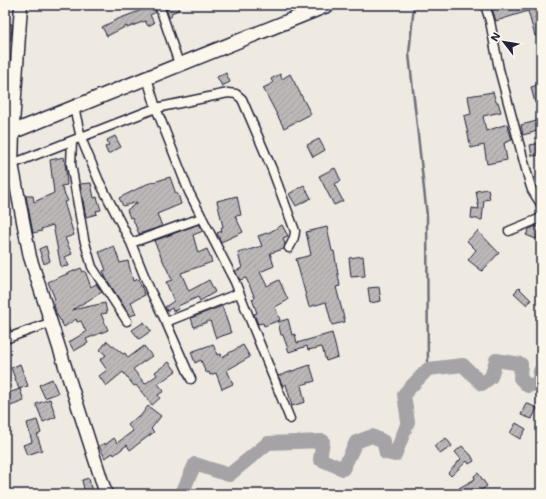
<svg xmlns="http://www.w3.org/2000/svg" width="546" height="499" viewBox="0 0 546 499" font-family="Mali,sans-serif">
<defs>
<pattern id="building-hatch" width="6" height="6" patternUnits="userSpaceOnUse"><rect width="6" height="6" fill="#bcb8b8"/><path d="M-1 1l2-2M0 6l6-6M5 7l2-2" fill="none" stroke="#a19e9f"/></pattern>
</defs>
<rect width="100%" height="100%" fill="#eeeae2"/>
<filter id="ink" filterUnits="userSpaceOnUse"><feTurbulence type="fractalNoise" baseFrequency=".025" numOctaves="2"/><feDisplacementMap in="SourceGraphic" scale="8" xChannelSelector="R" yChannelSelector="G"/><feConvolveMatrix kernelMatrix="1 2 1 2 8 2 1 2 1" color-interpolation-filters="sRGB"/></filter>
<g filter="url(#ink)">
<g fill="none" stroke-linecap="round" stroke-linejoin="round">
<!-- stream -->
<path stroke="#716f7c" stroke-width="2.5" d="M414,5L409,54L427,216L428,369"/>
<!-- river -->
<path stroke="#a6a3a7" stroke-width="14" d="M179,494L182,493L195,464L229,475L268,443L323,441L320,459L343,469L356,442L372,436L383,441L386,453L395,455L408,422L404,394L428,369L463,365L482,384L491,377L496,360L521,364L520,378L528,386L538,383L540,371H541"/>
</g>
<!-- building -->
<path fill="url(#building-hatch)" stroke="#22223b" d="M143,5H154L156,12L150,15L154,23L148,26L145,21L127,28V26L107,36L102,27L118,19L142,10L140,7Z
M165,5H177L179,10L171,13L172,16L169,18Z
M491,5H541L540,7L541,12V35L535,36L528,11L496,21Z
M6,24H12L11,40L5,39Z
M226,73L230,82L222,86L217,77Z
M280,74L282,79L290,74L311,114L284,128L263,88L273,83L271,79Z
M541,84V102L535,103L531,87Z
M493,92L496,102H498L501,112L483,116L486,131L507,124L512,140L504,143L507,160L487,164L484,145L471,148L464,116L471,114L468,96Z
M541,120V130L523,135L521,125Z
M115,136L121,147L108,154L105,147L109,145L107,140Z
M319,139L325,150L313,157L307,145Z
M541,143V155L532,156L530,145Z
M64,157L66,170L67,185L61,186L68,201L64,202L74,235L65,238L72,254L65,257L69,266L61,267L53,225L41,229L42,231L33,233L26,196H33L34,202L54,193L50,160Z
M335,168L341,181L334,184L343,201L334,205L319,176Z
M170,177L176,194H178L181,204L157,214L162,226L139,234L132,217L130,218L127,210L137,203V202L123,206L119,198L147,184Z
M91,183L94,198L97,197L101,210L96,211L97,214L86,217L80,184Z
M304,185L311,198L296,206L289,194Z
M488,189L490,199L484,200L482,220L471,218L472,208L479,209L476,191Z
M237,196L241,215L235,216L243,232L221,242L217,233L222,231L221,228L223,227L217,201Z
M199,224L203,231L193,235L198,253L207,249L212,262L181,273L189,291L209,280L215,292L200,301L198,297L178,306L179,309L173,311L172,308L167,311L165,307L174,301L166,282L172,280L154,241Z
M282,225L288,236L283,238L285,244L284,249L270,253L274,266L260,272L267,286L279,280L288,300L275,307L280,320L264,326L263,323L258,324L254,314L257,313L252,299L255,298L246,278L240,280L235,271L242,268L238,253L262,246L258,236L270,232Z
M536,226L541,228L536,239L526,235L529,229Z
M327,227L332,251H334L340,286L336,287L345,322L332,325L326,302L309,307L296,259L311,255L306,232Z
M478,231L499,253L482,271L468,260L476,250L467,241Z
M46,246L50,261L44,264L39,249Z
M114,246L120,263L128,261L133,281L138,279L145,295L131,302L136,314L130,316L106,278L103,271L106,270L99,252Z
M363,256L365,276L351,277L349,258Z
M81,268L83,272L85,271L91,287L96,284L102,292L72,310L105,303L107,313L101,314L108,330L86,339L88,343L74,351L69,342L86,332L81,321L77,322L76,319L64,327L56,313L53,300L55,299L48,282Z
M379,287L381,301L370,303L368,288Z
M519,288L531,300L527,305L514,293Z
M222,306L231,333L216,338L210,321L194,327L191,318Z
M288,319L292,335L295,334L297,343L332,333L338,357L326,361L322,347L308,350L307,346L289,352L283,335H281L278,322Z
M144,322L151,331L139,339L132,330Z
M107,341L123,354L125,353L128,358L144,346L152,356L133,369L145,384L157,375L155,372L169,362L176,371L158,384L164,391L158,395L160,398L152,405L136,385L134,386L123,372L106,386L99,376L107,370L100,360L106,355L100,350Z
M213,344L217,355L221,354L222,357L243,345L250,357L227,370L233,384L222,389L216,373L210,375L209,372L207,373L205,371L201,360L195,363L191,352Z
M20,364L28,386L19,389L11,368Z
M310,365L315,381L301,385L305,402L292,406L286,384L283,386L278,376Z
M52,379L58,393L45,398L39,385Z
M20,389L24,401L5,408V394Z
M50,399L56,417L43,422L36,404Z
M526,403L537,408L532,419L521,415Z
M148,406L161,416L151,429L154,432L130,450L127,445L114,455L113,453L105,458L99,446L105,443V445L114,438L117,443L133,431L128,425L138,416L139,418Z
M37,420L41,433L37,435L42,450L27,455L23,445L32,442L27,423Z
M516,423L526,429L520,439L510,433Z
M446,438L452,446L440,454L434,446Z
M462,446L471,455L474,461L469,464L467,461L451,476L448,473L461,459L455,452Z
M478,473L487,486L480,491L483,494H462L459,488L475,479L474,476Z
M89,478L92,493L85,494L82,480Z"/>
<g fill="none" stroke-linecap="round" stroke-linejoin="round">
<!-- street casing -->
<g stroke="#22223b" stroke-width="11">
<path id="street" d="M159,5L177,58
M485,5L490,21L499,69L530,184L532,190L541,204
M147,78L156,108L189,192L235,282L290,419
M74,107L81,138L99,181L131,243L150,290L166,322L191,379
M72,141L71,164L84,239L92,267L127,321
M12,164L156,108L228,93L236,94L242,99L272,169L295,231C295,238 292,243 289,248
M509,231L541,218
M131,243L201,218
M166,322L239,293
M5,329L8,338
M5,339L52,322"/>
</g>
<!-- secondary casing -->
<g stroke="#22223b" stroke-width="15">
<path id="secondary" d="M13,125L21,5
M13,132L12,164L30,257L106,494"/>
</g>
<!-- primary casing -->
<g stroke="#22223b" stroke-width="16">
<path id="primary" d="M5,135L328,5"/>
</g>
<!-- street -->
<use href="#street" stroke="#fbf7ec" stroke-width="8"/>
<!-- secondary -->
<use href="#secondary" stroke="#fbf7ec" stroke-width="12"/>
<!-- primary -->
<use href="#primary" stroke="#fbf7ec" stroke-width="13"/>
</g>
</g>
<!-- margin -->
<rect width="546" height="499" fill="none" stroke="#fbf7ec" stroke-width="20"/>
<rect x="10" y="10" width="526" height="479" fill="none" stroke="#22223b" stroke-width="1.5" filter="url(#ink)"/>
<!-- north arrow -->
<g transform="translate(504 42) rotate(301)" stroke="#fbf7ec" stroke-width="3" paint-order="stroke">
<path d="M0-3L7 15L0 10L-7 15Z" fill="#22223b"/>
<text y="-6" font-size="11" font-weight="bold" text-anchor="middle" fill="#22223b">N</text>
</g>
</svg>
